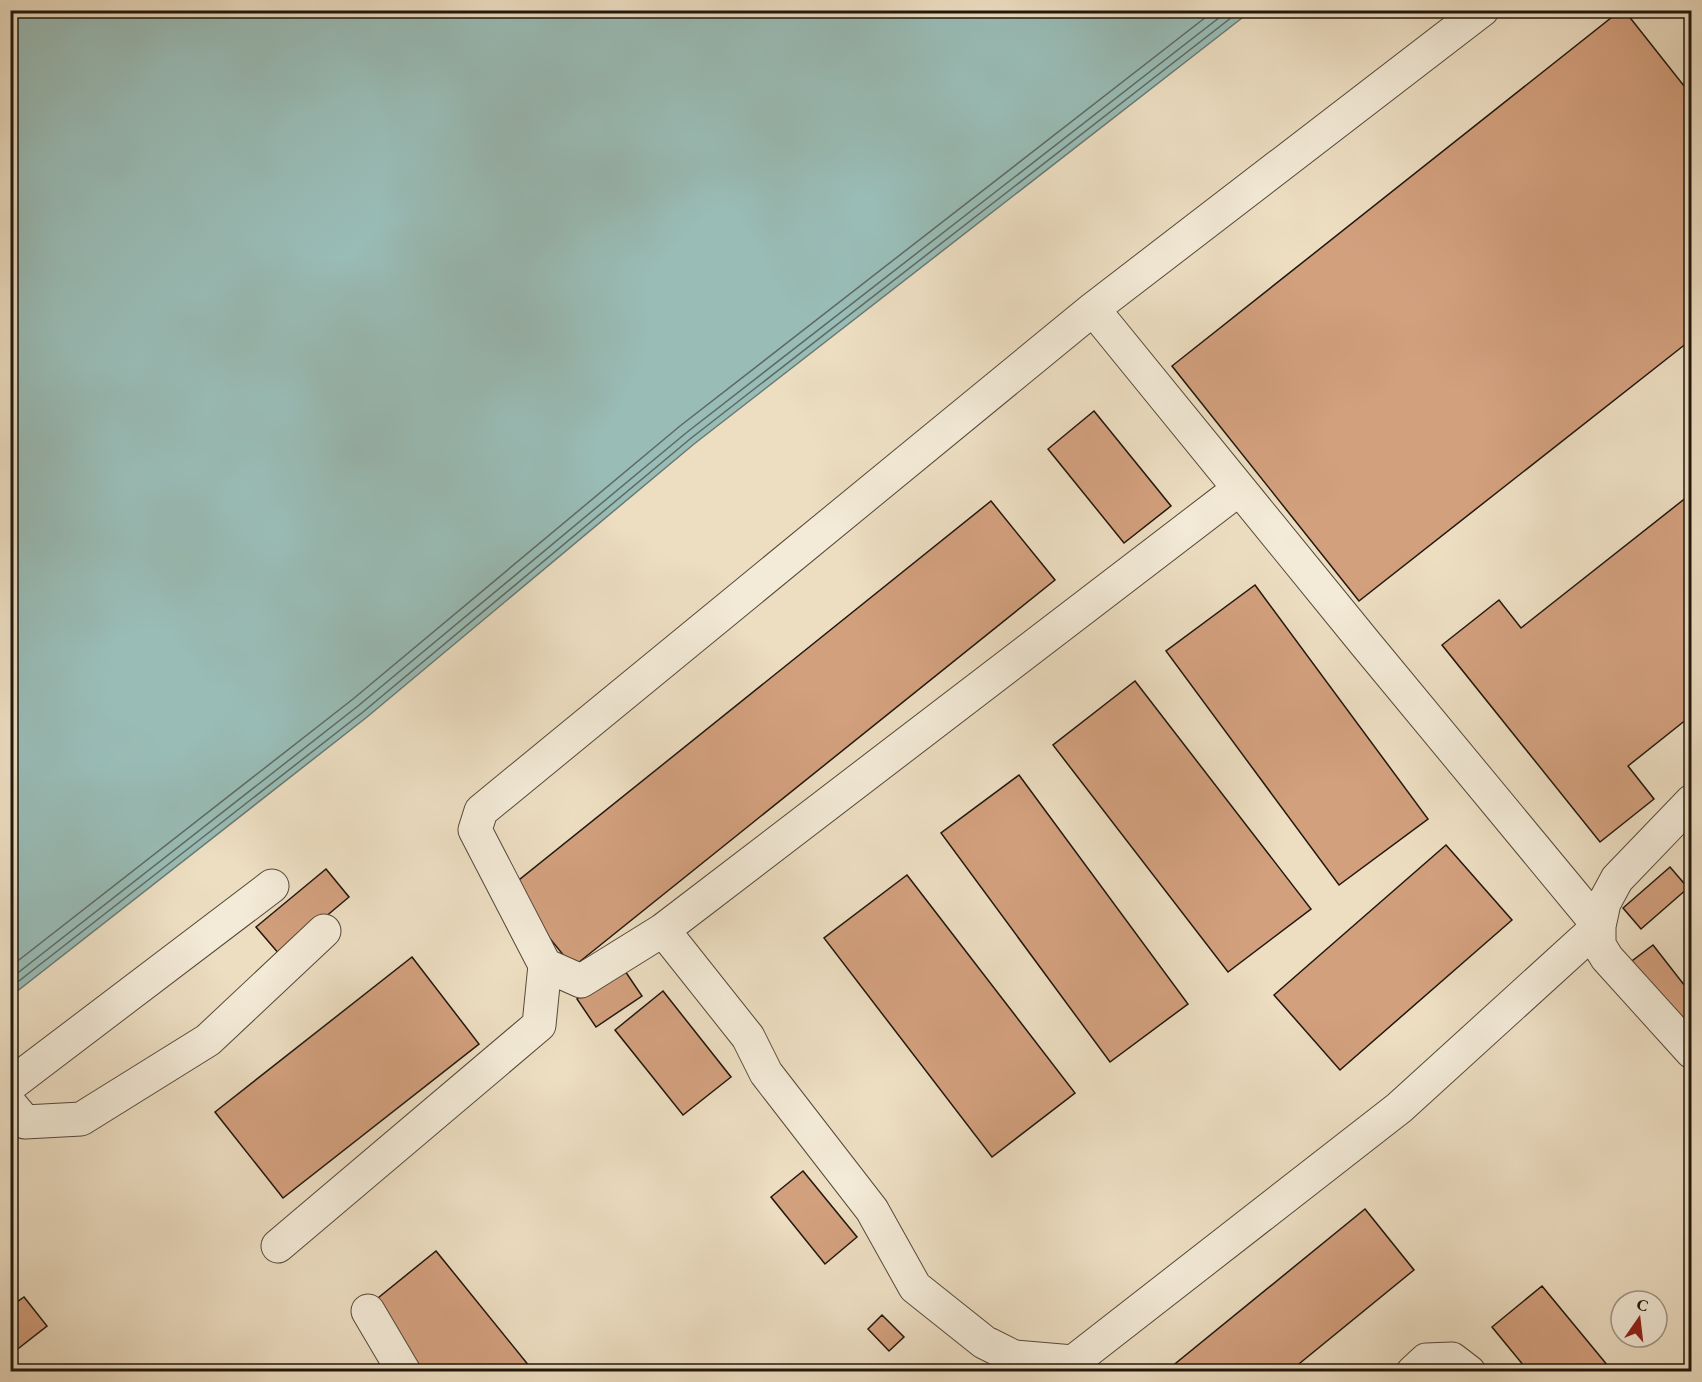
<svg xmlns="http://www.w3.org/2000/svg" width="1702" height="1382" viewBox="0 0 1702 1382" font-family="'EB Garamond',serif">
<rect width="100%" height="100%" fill="#eddec2"/>
<filter id="stains"><feTurbulence type="fractalNoise" baseFrequency=".00333" numOctaves="4"/><feColorMatrix values="0 0 0 0 .2 0 0 0 0 .09 0 0 0 0 .02 0 0 0 .5 -.17"/></filter>
<radialGradient id="worn" r=".72"><stop offset=".6" stop-color="#630" stop-opacity="0"/><stop offset="1" stop-color="#630" stop-opacity=".3"/></radialGradient>
<!-- water -->
<path fill="#99bcb6" stroke="#697a72" stroke-width="1.5" d="M11,10H1251V11L694,444L367,717L11,996Z"/>
<g fill="none" stroke-linecap="round" stroke-linejoin="round">
<!-- shore -->
<path stroke="#5d6a62" stroke-width="1.5" d="M10,967L353,699L680,426L1215,10
M10,979L358,706L686,433L1229,10
M10,988L363,712L690,439L1241,10"/>
</g>
<!-- building -->
<path fill="#d3a07e" stroke="#21170d" stroke-width="1.5" d="M1621,10H1624L1692,96V339L1359,601L1172,366Z
M1094,411L1171,506L1124,543L1048,449Z
M1692,493V715L1628,766L1654,799L1600,842L1442,645L1499,600L1521,628Z
M991,501L1055,580L573,967L509,888Z
M1255,585L1428,819L1339,885L1166,651Z
M1135,681L1311,909L1228,972L1053,745Z
M1019,775L1188,1004L1110,1062L941,833Z
M1446,845L1512,920L1340,1070L1274,995Z
M1670,867L1688,888L1641,929L1623,908Z
M326,869L349,897L280,955L256,927Z
M907,875L1075,1093L992,1157L824,938Z
M1653,945L1692,995V1039L1632,961Z
M412,957L479,1044L283,1198L215,1112Z
M623,968L642,996L596,1027L577,999Z
M663,991L731,1077L683,1115L615,1030Z
M803,1171L857,1237L825,1264L771,1197Z
M1365,1209L1414,1270L1289,1372H1165Z
M436,1251L534,1372H421L368,1306Z
M1542,1286L1613,1372H1529L1492,1327Z
M24,1297L47,1326L10,1355V1307Z
M882,1315L904,1337L889,1351L868,1329Z"/>
<g fill="none" stroke-linecap="round" stroke-linejoin="round">
<!-- minor casing -->
<g stroke="#54493a" stroke-width="35">
<path id="minor" d="M1692,801L1617,879L1604,903L1599,926V945L1607,958L1692,1052
M663,930L748,1037L766,1073L872,1210L915,1287L984,1342L1014,1357L1073,1362L1399,1108L1599,926L1365,643L1093,309
M545,965L581,981L663,930L1239,489
M10,1085L272,886
M10,1104L25,1122L81,1119L208,1040L324,931
M278,1246L539,1025L545,965L475,830L481,811L1093,309L1482,10
M368,1311L404,1372
M1413,1372L1426,1360L1452,1359L1469,1372"/>
</g>
<!-- minor -->
<use href="#minor" stroke="#f3ead7" stroke-width="33"/>
</g>
<!-- margin -->
<rect width="1702" height="1382" fill="none" stroke="#eddec2" stroke-width="36"/>
<rect x="12" y="12" width="1678" height="1358" fill="none" stroke="#21170d" stroke-width="3"/>
<rect x="18" y="18" width="1666" height="1346" fill="none" stroke="#21170d" stroke-width="1.5"/>
<!-- north arrow -->
<g transform="translate(1639 1319) rotate(14)"><circle r="28" fill="#f3ead7" stroke="#9f9686" stroke-width="1.5"/>
<path d="M0-4.5L10 22L0 15L-10 22Z" fill="#8f2418"/>
<text y="-9" font-size="16" font-weight="bold" text-anchor="middle" fill="#21170d">С</text>
</g>
<rect width="100%" height="100%" filter="url(#stains)"/>
<rect width="100%" height="100%" fill="url(#worn)"/>
</svg>
